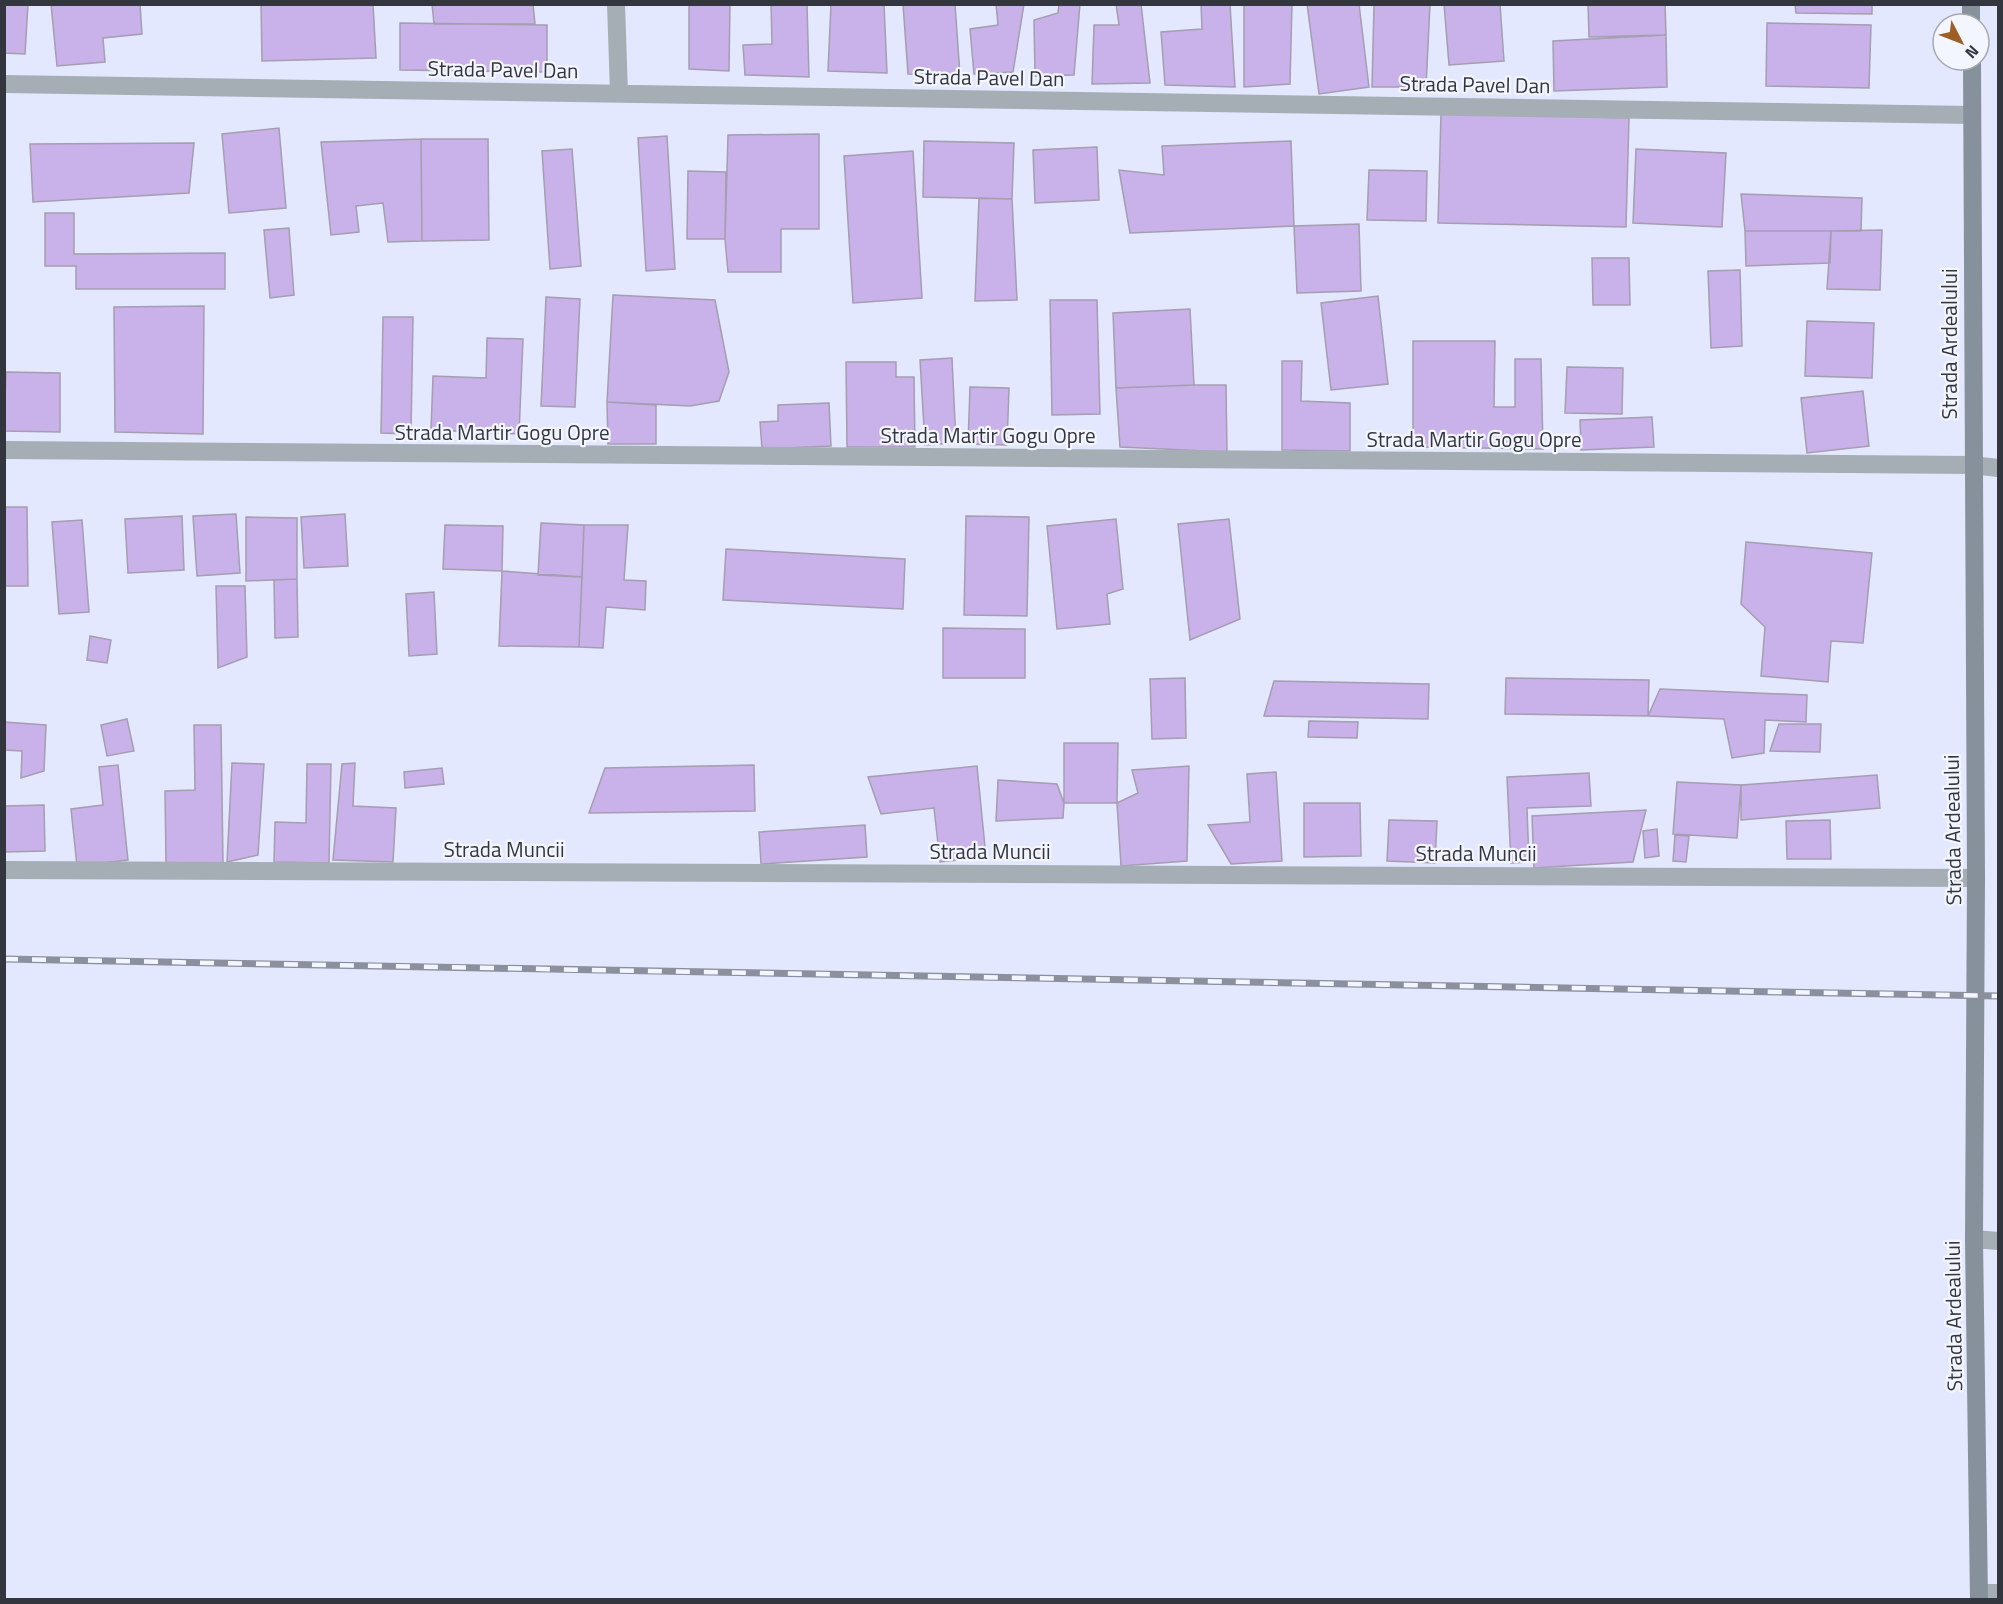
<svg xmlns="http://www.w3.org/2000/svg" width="2003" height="1604" viewBox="0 0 2003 1604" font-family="'Titillium Web',sans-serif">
<rect width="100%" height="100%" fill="#e4e8fe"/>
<!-- building -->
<path fill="#c9b1e9" stroke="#a59db0" stroke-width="1.5" d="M4,4H28L25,54L4,53Z
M51,4H140L142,34L103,38L105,62L57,66Z
M261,4H373L376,58L262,61Z
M432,4H533L535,24H434Z
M689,4H730L729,71L689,69Z
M771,4H807L809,77L745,75L743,45L772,44Z
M831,4H884L887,73L828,71Z
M903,4H955L960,75L908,74Z
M996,4H1024L1013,72L974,74L970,29L998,25Z
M1059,4H1080L1074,75L1035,76L1034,20L1058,13Z
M1116,4H1141L1150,83L1092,84L1094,25H1119Z
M1201,4H1230L1235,87L1165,85L1161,32L1202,29Z
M1244,4H1292L1290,84L1244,87Z
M1307,4H1359L1369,87L1319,94Z
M1374,4H1430L1426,87H1372Z
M1444,4H1500L1504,61L1449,65Z
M1588,4H1665L1666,35L1589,37Z
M1795,4H1872V14L1796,13Z
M400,23L547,25V72L400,70Z
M1767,23L1871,25L1869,88L1766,86Z
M1666,35L1667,87L1554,91L1553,41Z
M1441,113L1629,118L1626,227L1438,223Z
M279,128L286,208L229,213L222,134Z
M819,134V229H781V272H728L725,239L728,135Z
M667,136L675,269L646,271L638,138Z
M421,139L422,241L388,242L383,203L356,206L359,232L331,235L321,142Z
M421,139H488L489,240L422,241Z
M924,141L1014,143L1012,199L923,197Z
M1291,141L1294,226L1130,233L1119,170L1164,175L1162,146Z
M194,143L189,193L33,202L30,144Z
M1097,147L1099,200L1035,203L1033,150Z
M572,149L581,266L550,269L542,151Z
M1636,149L1726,153L1722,227L1633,223Z
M913,151L922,298L853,303L844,156Z
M1369,170L1427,171L1426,221L1367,220Z
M688,171L726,172L725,239H687Z
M1741,194L1862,198L1861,231H1745Z
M979,198L1012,199L1017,300L975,301Z
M45,213H74V254L225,253V289H76V266H45Z
M1359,224L1361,291L1297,293L1294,226Z
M289,228L294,295L270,298L264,230Z
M1882,230L1880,290L1827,289L1831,231Z
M1745,231H1831L1830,263L1746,266Z
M1592,258H1629L1630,305H1593Z
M1740,270L1742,346L1711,348L1708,271Z
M613,295L715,300L729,372L719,401L690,406L607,402Z
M1378,296L1388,384L1331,390L1321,303Z
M546,297L580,299L575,407L541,406Z
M1050,300H1097L1100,414L1052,415Z
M204,306L203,434L115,432L114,307Z
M1190,309L1194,385L1116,388L1113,313Z
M383,317H413L411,434L381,433Z
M1807,321L1874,323L1872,378L1805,376Z
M487,338L523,339L519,434L431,430L433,376L486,378Z
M1413,341H1495L1494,407H1515V359H1541L1543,449L1413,447Z
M952,358L956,443L925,445L920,360Z
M1282,361H1302L1301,401L1350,403V451L1282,450Z
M846,362H896V377H914L915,447H847Z
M1567,367L1623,368L1622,414L1565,413Z
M6,372L60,373V432L4,431Z
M1194,385H1226L1227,452L1120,447L1116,388Z
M970,387L1009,388L1007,445L968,444Z
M1863,391L1869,446L1807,453L1801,398Z
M607,402L656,405V444H608Z
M829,403L831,446L762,449L760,422L778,421V405Z
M1652,417L1654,447L1581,450L1580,420Z
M4,507H27L28,586H4Z
M236,514L240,573L197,576L193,516Z
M345,514L348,566L304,568L301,517Z
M182,516L184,570L128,573L125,519Z
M966,516L1029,517L1027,616L964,615Z
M246,517L297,518V579L246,581Z
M1116,519L1123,589L1107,594L1110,624L1057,629L1047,526Z
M1229,519L1240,619L1190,640L1178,524Z
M82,520L89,612L59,614L52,522Z
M541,523L584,525L582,577L538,575Z
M445,525L503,526L502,571L443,569Z
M584,525H628L624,580L646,581L645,610L606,607L603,648L579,647Z
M1746,542L1872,553L1863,643L1831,641L1828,682L1761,676L1765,627L1741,604Z
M726,549L905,559L903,609L723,600Z
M502,571L582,577L579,647L499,646Z
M297,579L298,637L275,638L274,580Z
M216,586H245L247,657L218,668Z
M434,592L437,654L409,656L406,594Z
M943,628L1025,629V678H943Z
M90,636L111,640L107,663L87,660Z
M1185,678L1186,738L1152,739L1150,679Z
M1506,678L1649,680L1648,716L1505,714Z
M1274,681L1429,684L1428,719L1264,716Z
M1660,689L1807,695L1806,722L1765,720L1764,753L1732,758L1724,719L1648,716Z
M127,719L134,751L107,756L101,725Z
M1309,721L1358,722L1357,738L1308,737Z
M4,722L46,725L44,771L21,778L22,751L4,750Z
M1779,724H1821L1820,752L1770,751Z
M194,725H221L223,863L166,865L165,791L195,790Z
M1064,743H1118L1117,803H1064Z
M232,763L264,764L258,855L227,862Z
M355,763L353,806L396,808L393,862L333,860L342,764Z
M307,764H331L329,863L274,862L275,822L306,823Z
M118,765L128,860L77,866L71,809L103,805L99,767Z
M754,765L755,811L589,813L605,768Z
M977,766L986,857L940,862L934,808L881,814L868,777Z
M1189,766L1187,861L1121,866L1117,803L1138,793L1132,770Z
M442,768L444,784L405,788L404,772Z
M1276,772L1282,861L1231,864L1208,825L1250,822L1247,774Z
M1589,773L1591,806L1527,808L1529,862L1511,863L1507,777Z
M1877,775L1880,808L1741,820V785Z
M998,780L1057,784L1064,803L1063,818L996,821Z
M1677,782L1741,785L1737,838L1673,834Z
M1304,803H1360L1361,856L1304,857Z
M44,805L45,851L4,852V806Z
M1646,810L1633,862L1534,868L1532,816Z
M1389,820L1437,821L1435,863L1387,861Z
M1830,820L1831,859H1787L1786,821Z
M865,825L867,857L761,864L759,832Z
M1657,829L1659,856L1645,858L1643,831Z
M1675,835L1689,836L1686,862L1673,861Z"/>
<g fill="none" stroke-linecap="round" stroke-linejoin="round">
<!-- lane -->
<path stroke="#a6aeb5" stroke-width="18" d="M1972,465L1998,468"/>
<!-- street -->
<path stroke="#a6aeb5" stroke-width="18" d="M616,4L619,93
M4,84L1972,115
M4,450L1972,465
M4,870L1976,878
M1974,1239L1998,1241
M1979,1593H1998"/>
<!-- secondary -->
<path stroke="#86919b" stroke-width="18" d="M1971,4V24
M1972,60L1976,878L1974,1239L1979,1600"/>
<!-- rail casing -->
<g stroke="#8c8f9e" stroke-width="7">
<path id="rail" d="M4,959L1998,996"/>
</g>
<!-- rail -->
<use href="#rail" stroke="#f4f6ff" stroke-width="4.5" stroke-dasharray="14" stroke-linecap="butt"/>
</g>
<g text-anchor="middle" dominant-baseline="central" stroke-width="4.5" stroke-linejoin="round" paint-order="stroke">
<!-- street labels -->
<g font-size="21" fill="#34363f" stroke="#f4f6ff">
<text transform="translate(503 69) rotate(1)">Strada Pavel Dan</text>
<text transform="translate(989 77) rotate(1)">Strada Pavel Dan</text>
<text transform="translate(1475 84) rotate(1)">Strada Pavel Dan</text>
<text transform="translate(1949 344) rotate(-90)">Strada Ardealului</text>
<text x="502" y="432">Strada Martir Gogu Opre</text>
<text x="988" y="435">Strada Martir Gogu Opre</text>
<text x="1474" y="439">Strada Martir Gogu Opre</text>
<text transform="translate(1952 830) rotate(-91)">Strada Ardealului</text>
<text x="504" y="849">Strada Muncii</text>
<text x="990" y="851">Strada Muncii</text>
<text x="1476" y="853">Strada Muncii</text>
<text transform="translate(1953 1316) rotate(-91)">Strada Ardealului</text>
</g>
</g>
<!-- border -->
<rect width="2003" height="1604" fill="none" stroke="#34363f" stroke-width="12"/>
<!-- north arrow -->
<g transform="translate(1961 42) rotate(132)"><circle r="28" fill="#f4f6ff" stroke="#a7a9b2" stroke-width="1.5"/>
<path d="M0-4.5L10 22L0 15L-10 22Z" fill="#9d5f24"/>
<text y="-9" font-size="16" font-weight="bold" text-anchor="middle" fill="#34363f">N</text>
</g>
</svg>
